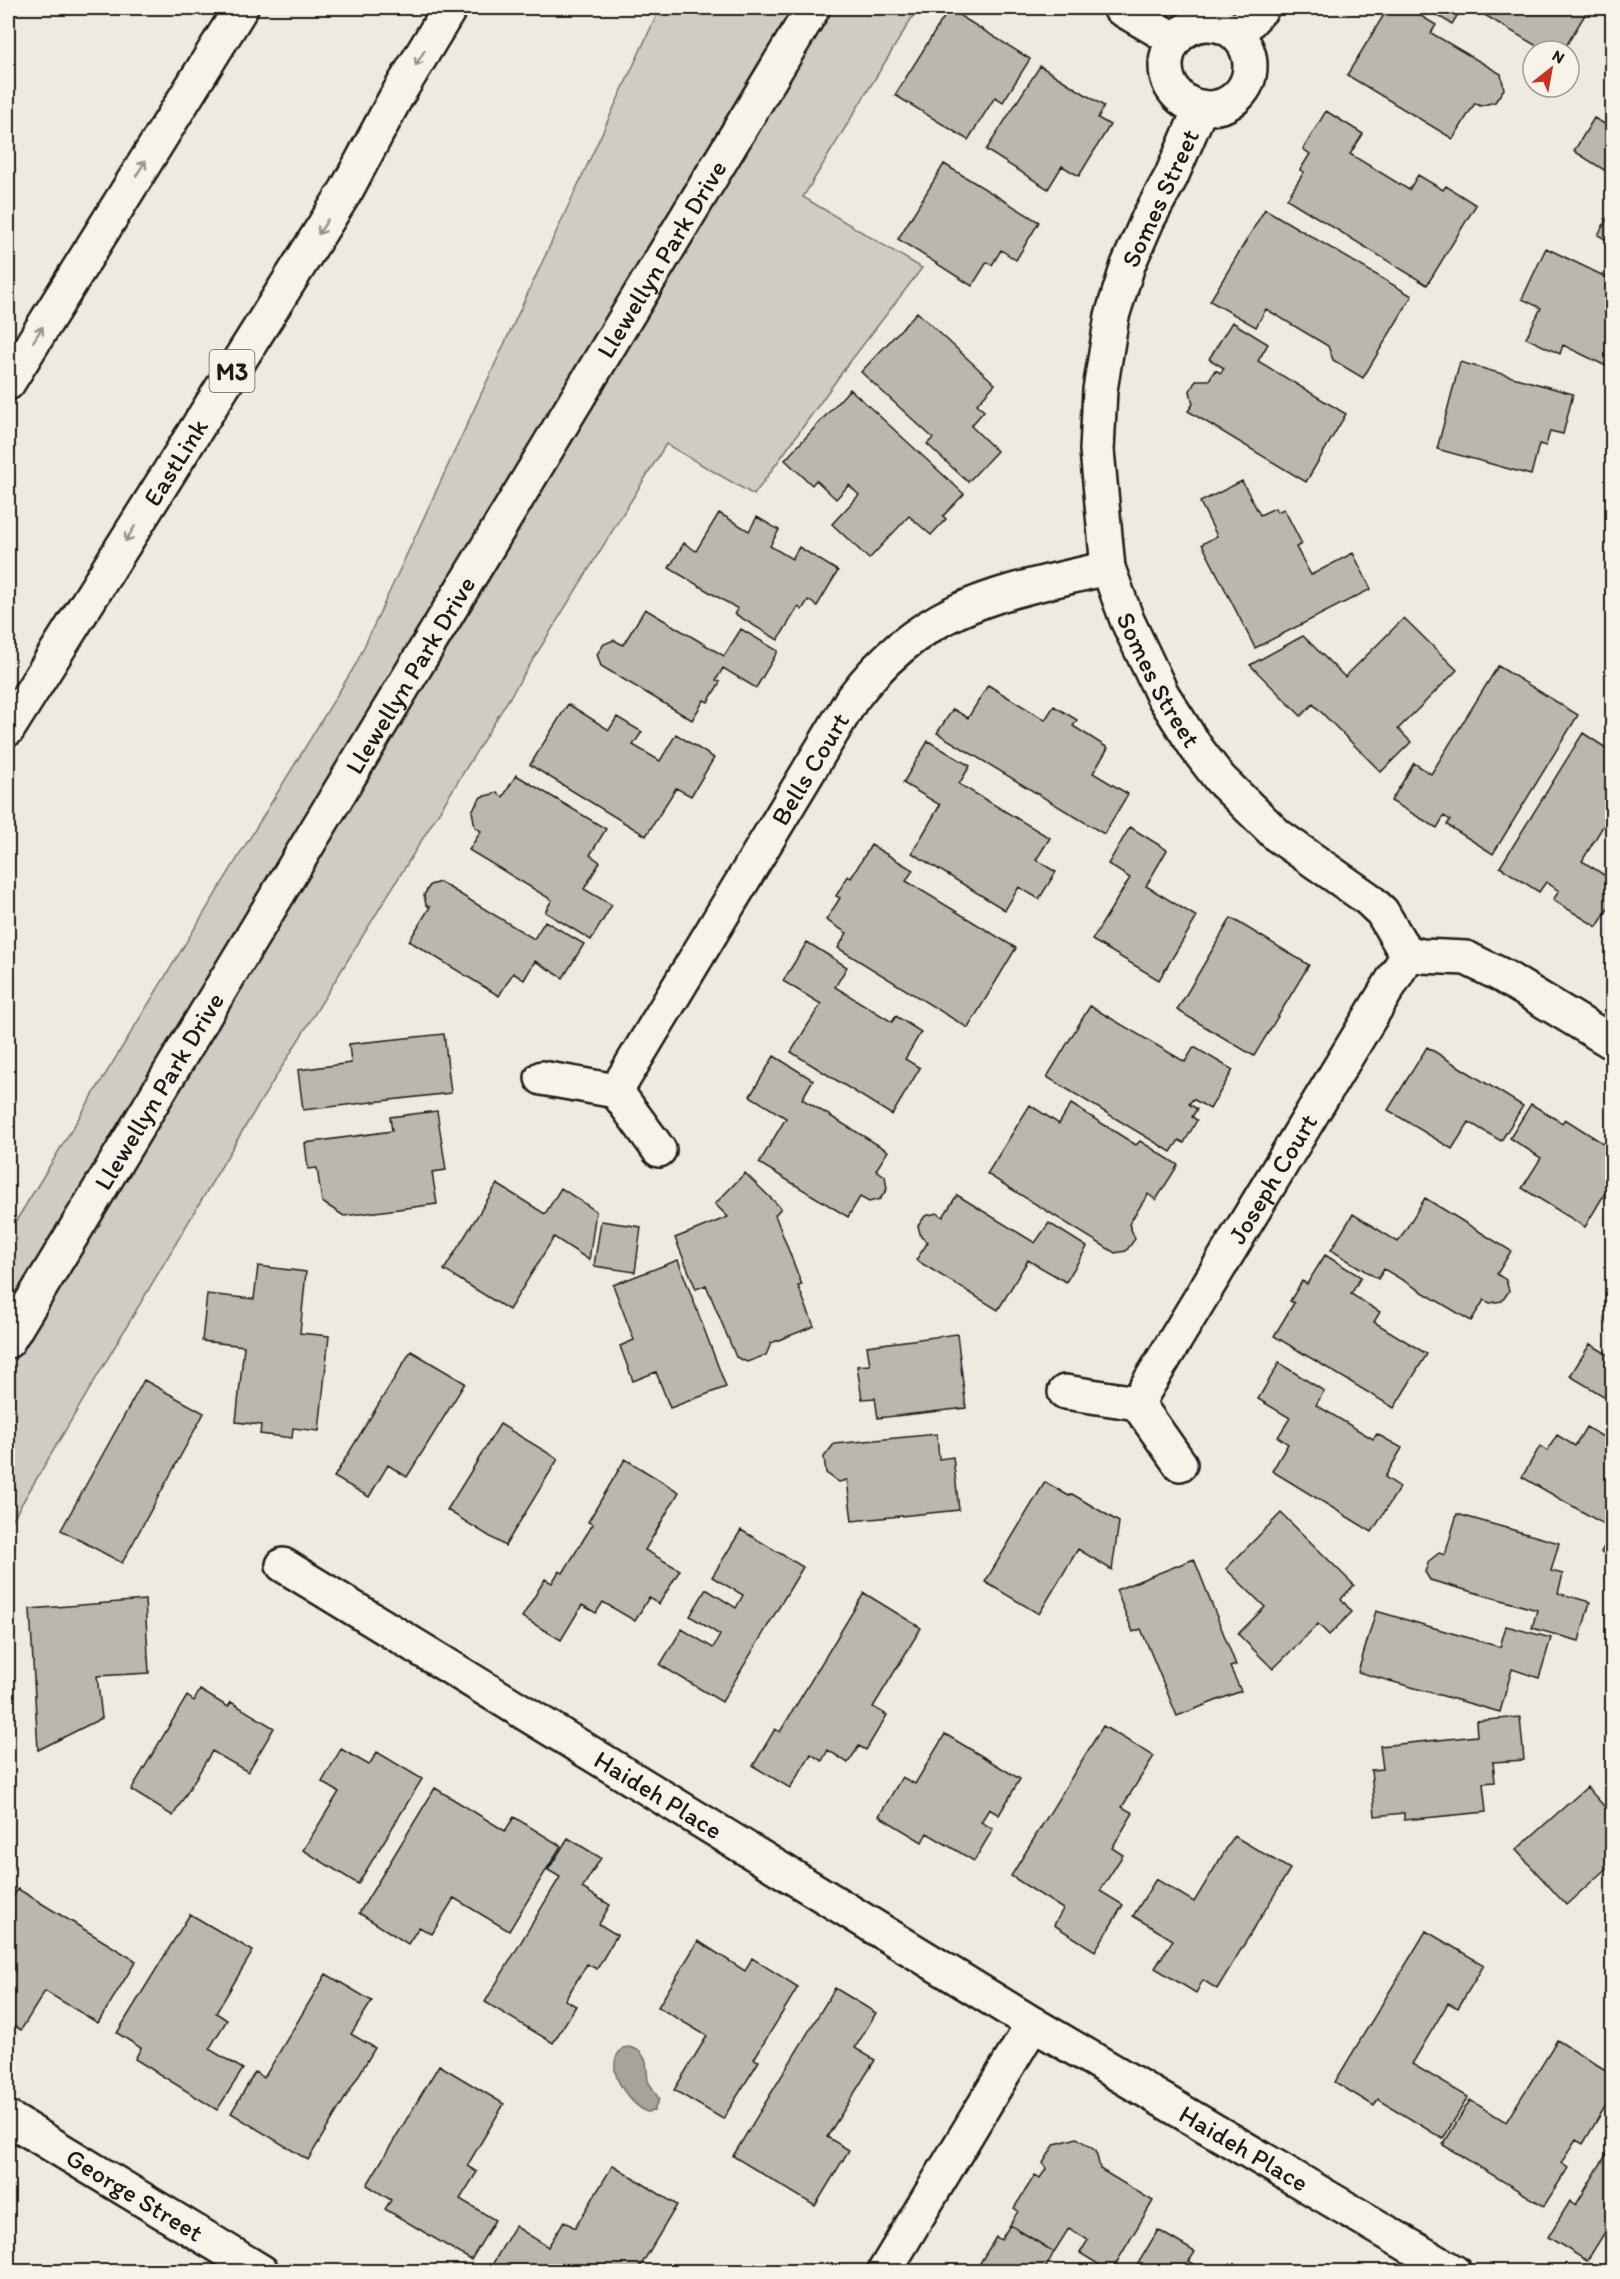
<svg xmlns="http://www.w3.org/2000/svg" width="1620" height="2279" viewBox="0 0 1620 2279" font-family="Itim,sans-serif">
<rect width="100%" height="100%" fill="#eeeae0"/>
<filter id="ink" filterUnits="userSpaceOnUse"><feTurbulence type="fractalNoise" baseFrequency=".0167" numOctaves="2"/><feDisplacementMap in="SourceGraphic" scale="12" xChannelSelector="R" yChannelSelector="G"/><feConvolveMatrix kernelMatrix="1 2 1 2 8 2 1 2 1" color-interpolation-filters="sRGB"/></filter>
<g filter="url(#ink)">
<!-- green -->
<path fill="#cfccc3" stroke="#767470" stroke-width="1.5" d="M660,8H918L803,197L922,268L843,371L754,495L666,444L243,1130L8,1527V1234L356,664Z"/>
<!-- water -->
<path fill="#a6a39d" stroke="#6f6d69" stroke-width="1.5" d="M629,2047L640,2051L646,2061L648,2081L659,2099L654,2111L647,2112C628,2103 601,2067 623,2048Z"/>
<!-- building -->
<path fill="#bab7af" stroke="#1c1c1c" stroke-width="1.5" d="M1388,8H1408L1436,25L1431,33L1501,74L1504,89L1495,102L1480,106L1475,103L1453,139L1347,75Z
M1424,8H1462L1452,24Z
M1473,8H1589L1563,51H1545Z
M949,9L1030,59L1003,102L995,97L968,140L895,95Z
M1040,66L1104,106L1098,118L1110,125L1079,176L1062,166L1048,189L986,150Z
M1326,111L1363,134L1350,154L1409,190L1418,175L1443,190L1446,186L1476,205L1427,285L1287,199L1304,172L1300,170L1310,154L1303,149Z
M1594,118L1612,128V175L1574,151Z
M944,164L1039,222L1016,260L1001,250L992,265L987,262L972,286L898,239Z
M1265,209L1412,296L1363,378L1333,360L1328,346L1266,309L1256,327L1210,301Z
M1612,210V243L1598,235Z
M1546,248L1612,280V369L1563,345L1560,354L1526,338L1541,308L1522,299Z
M917,312L995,384L977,404L984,411L971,426L997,451L968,482L927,444L933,438L861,372Z
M1232,322L1268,344L1258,361L1346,414L1306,482L1188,411L1193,404L1190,391L1196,380H1209L1215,370L1221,373L1224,368L1209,359Z
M1460,362L1573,394L1563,434L1550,431L1546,446L1539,444L1531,475L1437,449Z
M850,389L964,494L943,516L946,519L931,535L909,516L869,559L832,524L859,495L849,485L836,499L816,480L812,485L785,460Z
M1242,481L1260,515L1275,508L1277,512L1284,509L1302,544L1296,547L1311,575L1353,553L1371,589L1255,648L1202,544L1217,536L1200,502Z
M719,513L749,531L757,517L779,530L770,546L792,559L799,547L838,571L817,606L808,600L802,610L798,607L778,640L735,614L738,609L669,568L684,543L696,551Z
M645,609L724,656L741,629L778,651L756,688L723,668L716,680L720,682L708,702L704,700L692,720L601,666L597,654L604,644L614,640L623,645Z
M1404,618L1457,670L1398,729L1411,742L1381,772L1313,704L1301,716L1250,665L1303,636L1345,677Z
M1498,666L1578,715L1493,854L1447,825L1450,820L1444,816L1437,828L1391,801L1414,763L1431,774Z
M988,685L1045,720L1054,706L1077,720L1073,726L1108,748L1093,773L1128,794L1104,834L937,733L953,709L968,718Z
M568,704L609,730L617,717L642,732L633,745L660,761L676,734L714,758L691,796L676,788L646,836L530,765Z
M1583,733L1612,752V825L1606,821L1582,861L1612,880V902L1597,927L1553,900L1559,891L1546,882L1539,892L1500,867Z
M928,741L970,766L959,784L1050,838L1036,860L1056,872L1039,899L1019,887L1005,910L912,853L940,805L903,783Z
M516,775L606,829L590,855L600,862L584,889L612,905L591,940L545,912L552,900L469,850L481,831L475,827L472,811L481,797L497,793L503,797Z
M1130,827L1167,850L1146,886L1197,917L1159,980L1092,940L1130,878L1108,864Z
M871,845L913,870L906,881L1016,948L968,1028L838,948L847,933L826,920L840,898L836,896L848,876L851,878Z
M440,882L534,939L545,921L584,944L563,978L535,961L524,980L513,973L499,996L409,941L430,907L426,905L424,895L430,885Z
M1231,918L1309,965L1254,1056L1177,1010Z
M807,942L847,967L835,987L892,1022L896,1016L921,1032L905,1059L920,1068L892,1115L791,1052L821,1004L783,981Z
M1090,1006L1185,1062L1194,1047L1233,1070L1210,1109L1193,1099L1189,1104L1197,1109L1192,1117L1197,1120L1184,1143L1179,1140L1171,1152L1047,1077Z
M444,1034L451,1093L303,1110L298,1070L351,1063L349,1044Z
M1427,1047L1523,1106L1501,1141L1469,1122L1452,1149L1388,1110Z
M774,1056L813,1080L802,1099L888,1151L876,1170L885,1176L887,1189L880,1199L869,1202L860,1197L848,1217L759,1163L786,1118L750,1096Z
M1071,1104L1136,1145L1140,1141L1178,1165L1156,1200L1148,1194L1129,1224L1135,1239L1126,1251L1115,1253L987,1174L1030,1105L1059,1124Z
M1531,1104L1562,1123L1565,1119L1612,1149V1181L1585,1227L1522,1188L1541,1158L1510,1138Z
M437,1111L446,1170L432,1172L437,1204L344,1216L322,1202L317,1168L308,1169L305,1143L392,1131L390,1117Z
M745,1173L781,1208L775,1215L802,1285L798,1286L814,1326L771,1343L766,1355L747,1362L736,1357L706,1285L696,1289L675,1238L728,1217L715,1204Z
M497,1184L545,1214L561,1188L596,1211L589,1260L554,1237L509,1310L444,1270Z
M957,1195L1035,1243L1049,1223L1087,1247L1066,1282L1028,1260L998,1310L916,1260L928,1242L921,1237L918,1226L925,1216L937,1213L943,1217Z
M1425,1198L1511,1251L1497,1274L1506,1280L1509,1291L1502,1301L1490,1303L1484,1300L1471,1321L1384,1269L1378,1279L1331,1250L1353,1214L1398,1242Z
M601,1221L641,1227L635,1272L594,1266Z
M1325,1255L1361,1277L1351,1294L1380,1312L1374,1322L1427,1354L1394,1408L1274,1336L1294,1303L1290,1301L1302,1281L1307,1284Z
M678,1260L726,1387L670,1408L656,1372L633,1381L620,1346L634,1340L613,1285Z
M258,1266L306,1272L300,1333L329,1336L319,1431L293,1428L292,1438L260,1434L261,1425L236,1422L244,1346L202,1341L207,1294L254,1299Z
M957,1334L966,1408L878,1418L875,1398L862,1399L857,1366L870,1365L867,1346Z
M1590,1344L1612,1357V1401L1570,1376Z
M411,1351L465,1383L407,1477L388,1465L369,1497L334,1477Z
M1279,1363L1324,1391L1316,1405L1373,1439L1377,1434L1402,1448L1385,1477L1400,1487L1372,1532L1272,1471L1288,1444L1278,1437L1290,1418L1258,1399Z
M144,1380L204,1413L122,1563L61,1530Z
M500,1424L558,1459L505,1546L447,1510Z
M1586,1427L1612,1442V1529L1522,1477L1540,1446L1547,1451L1557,1435L1575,1446Z
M937,1434L939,1459L953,1457L959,1510L852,1521L847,1480L839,1482L826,1473L824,1457L834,1444Z
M625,1459L679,1492L645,1550L680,1570L659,1604L649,1597L635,1621L603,1602L596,1613L582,1605L561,1640L522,1617L545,1579L552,1583L559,1571L563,1573L593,1524L588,1522Z
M1045,1482L1069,1496L1072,1494L1119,1522L1112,1570L1078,1549L1039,1614L985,1582Z
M1281,1513L1354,1585L1341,1599L1352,1612L1329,1635L1318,1624L1273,1669L1238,1634L1265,1607L1226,1569Z
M1457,1514L1559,1543L1551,1571L1563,1574L1558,1593L1590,1602L1579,1641L1532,1628L1537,1610L1430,1580L1425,1572L1429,1561L1439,1553L1445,1555Z
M741,1530L803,1567L722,1702L660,1665L682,1629L713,1648L720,1635L690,1616L706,1589L736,1608L743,1595L712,1577Z
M1612,1533V1558L1601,1552Z
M1194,1559L1236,1665L1230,1667L1241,1691L1177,1716L1141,1629L1133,1632L1116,1590Z
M864,1593L921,1628L873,1707L887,1715L866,1750L859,1746L848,1763L828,1750L822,1761L811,1754L790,1788L753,1766L775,1729L780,1732Z
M145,1600L149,1673L97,1676L102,1718L38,1750L30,1609Z
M1376,1611L1500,1647L1506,1626L1551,1638L1539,1678L1512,1669L1500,1712L1358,1672Z
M200,1690L228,1707L231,1702L274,1728L248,1772L212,1751L173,1816L131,1790L187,1696L194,1701Z
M1520,1717L1524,1760L1493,1762L1495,1782L1483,1783L1486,1812L1404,1820V1813L1375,1816L1371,1770L1383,1769L1380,1746L1477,1736L1476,1721Z
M1103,1726L1154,1756L1122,1807L1133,1813L1112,1848L1123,1855L1100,1891L1123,1905L1095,1951L1054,1925L1063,1909L1011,1876Z
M945,1734L1020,1779L999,1815L989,1809L981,1822L993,1829L974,1861L927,1833L922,1842L879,1816L902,1777L915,1784Z
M341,1749L369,1765L377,1752L422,1779L358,1884L303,1850L339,1792L322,1782Z
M1587,1787L1612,1815V1863L1566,1905L1516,1850Z
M435,1788L505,1831L514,1817L561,1846L509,1931L454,1898L432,1934L419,1927L408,1944L359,1913Z
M1234,1836L1290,1869L1217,1989L1203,1980L1196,1993L1155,1968L1173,1940L1133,1916L1156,1879L1194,1902Z
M568,1838L601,1858L582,1888L610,1905L599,1924L617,1935L597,1969L587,1964L565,2000L576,2006L553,2043L485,2002L560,1877L548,1870Z
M18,1889L136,1961L98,2023L45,1991L21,2030L8,2022V1938L12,1931L8,1928V1905Z
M190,1914L253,1951L216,2013L227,2020L209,2049L243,2069L217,2110L135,2059L141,2048L117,2033Z
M1426,1931L1484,1965L1458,2008L1448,2003L1412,2064L1468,2097L1443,2139L1378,2099L1374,2106L1335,2082Z
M698,1941L745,1971L752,1958L798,1987L754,2059L759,2061L723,2119L674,2090L707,2036L658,2007Z
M326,1974L372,2001L351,2034L375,2048L308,2160L231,2113L255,2072L264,2078Z
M835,1988L876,2013L855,2048L875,2060L827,2137L849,2150L815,2206L733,2156Z
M1557,2040L1612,2074V2095L1583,2144L1576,2140L1561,2163L1568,2168L1544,2206L1443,2145L1470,2100L1506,2122Z
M439,2065L504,2104L467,2166L477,2172L460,2199L495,2220L471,2260L385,2209L391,2200L367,2185Z
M1077,2138L1096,2151L1100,2169L1153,2201L1111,2272L1080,2253L1088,2240L1069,2228L1054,2252L1010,2225L1018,2211L1014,2208L1035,2175L1040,2178L1046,2169L1043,2163L1055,2144Z
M1612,2145V2230L1608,2227L1587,2261L1548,2237L1570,2201L1576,2205Z
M613,2165L677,2205L637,2272L489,2270L515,2226L548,2247L564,2221L575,2228Z
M1010,2225L1054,2252L1046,2267L1054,2272H982L985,2266L980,2263L996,2237L1001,2240Z
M1158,2230L1195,2252L1189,2261L1206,2272H1133Z
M8,2260L26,2272H8Z"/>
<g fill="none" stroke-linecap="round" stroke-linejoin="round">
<!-- street casing -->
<g stroke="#1c1c1c" stroke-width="38">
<g id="street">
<path d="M1120,8L1175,40"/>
<circle cx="1208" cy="66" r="42"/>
<path d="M1237,35L1262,8"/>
<path id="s1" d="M1201,107L1171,177L1148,219L1128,265L1112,316L1100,390L1097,450L1108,568L1127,620L1162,694L1197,749L1220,779L1277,835L1367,898L1382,912L1400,943L1409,953L1422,956L1466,958L1501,975L1612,1042"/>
<path d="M542,1078L616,1091L659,1150"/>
<path id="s2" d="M616,1091L852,699C923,604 1000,593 1108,568"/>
<path id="s3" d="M8,1341L813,8"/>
<path d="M1065,1392L1137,1403L1180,1464"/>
<path id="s4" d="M1137,1403L1409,953"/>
<path id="s5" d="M283,1565L1033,2024L1454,2272"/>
<path id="s6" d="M8,2118L262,2272"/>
<path d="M884,2272L1033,2024"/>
</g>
</g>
<!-- highway casing -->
<g stroke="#1c1c1c" stroke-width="38">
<g id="highway">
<path d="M8,383L241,8"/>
<path id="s7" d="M8,729L347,189L395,99L450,8"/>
</g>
</g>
<!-- street -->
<use href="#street" stroke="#f7f3e8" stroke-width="33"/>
<!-- highway -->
<use href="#highway" stroke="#f7f3e8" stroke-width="33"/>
</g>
<!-- one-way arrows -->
<defs><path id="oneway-shaft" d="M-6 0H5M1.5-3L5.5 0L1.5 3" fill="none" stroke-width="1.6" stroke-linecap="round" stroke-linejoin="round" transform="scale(1.5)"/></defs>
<g stroke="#94928c">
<use href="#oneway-shaft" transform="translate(420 58) rotate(121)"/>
<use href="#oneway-shaft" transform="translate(141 168) rotate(-58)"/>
<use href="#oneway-shaft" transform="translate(323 227) rotate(122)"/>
<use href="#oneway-shaft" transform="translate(38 334) rotate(-58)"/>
<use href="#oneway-shaft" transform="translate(130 534) rotate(122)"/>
</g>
</g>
<g text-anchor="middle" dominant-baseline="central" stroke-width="4.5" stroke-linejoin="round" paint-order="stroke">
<!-- shield labels -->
<rect fill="#f7f3e8" stroke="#5e5c59" stroke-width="1.5" x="209.5" y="350" width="45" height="42" rx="4.5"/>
<g font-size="24" font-weight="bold" fill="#1c1c1c">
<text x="232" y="371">M3</text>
</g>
<!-- street labels -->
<g font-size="26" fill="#1c1c1c" stroke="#f7f3e8">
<text transform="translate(1160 198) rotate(-65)">Somes Street</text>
<text stroke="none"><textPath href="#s3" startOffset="1264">Llewellyn Park Drive</textPath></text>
<text stroke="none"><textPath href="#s7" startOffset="315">EastLink</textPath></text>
<text stroke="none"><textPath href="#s3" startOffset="778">Llewellyn Park Drive</textPath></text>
<text stroke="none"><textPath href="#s1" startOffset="604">Somes Street</textPath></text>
<text stroke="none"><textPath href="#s2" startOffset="376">Bells Court</textPath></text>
<text stroke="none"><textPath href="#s3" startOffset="292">Llewellyn Park Drive</textPath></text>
<text stroke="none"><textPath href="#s4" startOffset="262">Joseph Court</textPath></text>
<text stroke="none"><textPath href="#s5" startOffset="440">Haideh Place</textPath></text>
<text stroke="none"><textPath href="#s5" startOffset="1124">Haideh Place</textPath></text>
<text stroke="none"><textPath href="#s6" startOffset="148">George Street</textPath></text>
</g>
</g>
<!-- margin -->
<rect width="1620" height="2279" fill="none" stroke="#f7f3e8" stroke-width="30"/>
<rect x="15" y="15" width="1590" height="2249" fill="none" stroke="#1c1c1c" stroke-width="2" filter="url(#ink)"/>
<!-- north arrow -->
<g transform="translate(1551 69) rotate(31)"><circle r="28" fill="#f7f3e8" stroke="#9f9d96" stroke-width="1.5"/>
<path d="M0-4.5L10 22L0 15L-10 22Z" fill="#c8321e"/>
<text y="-9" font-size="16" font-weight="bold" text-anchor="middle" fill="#1c1c1c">N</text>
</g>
</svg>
